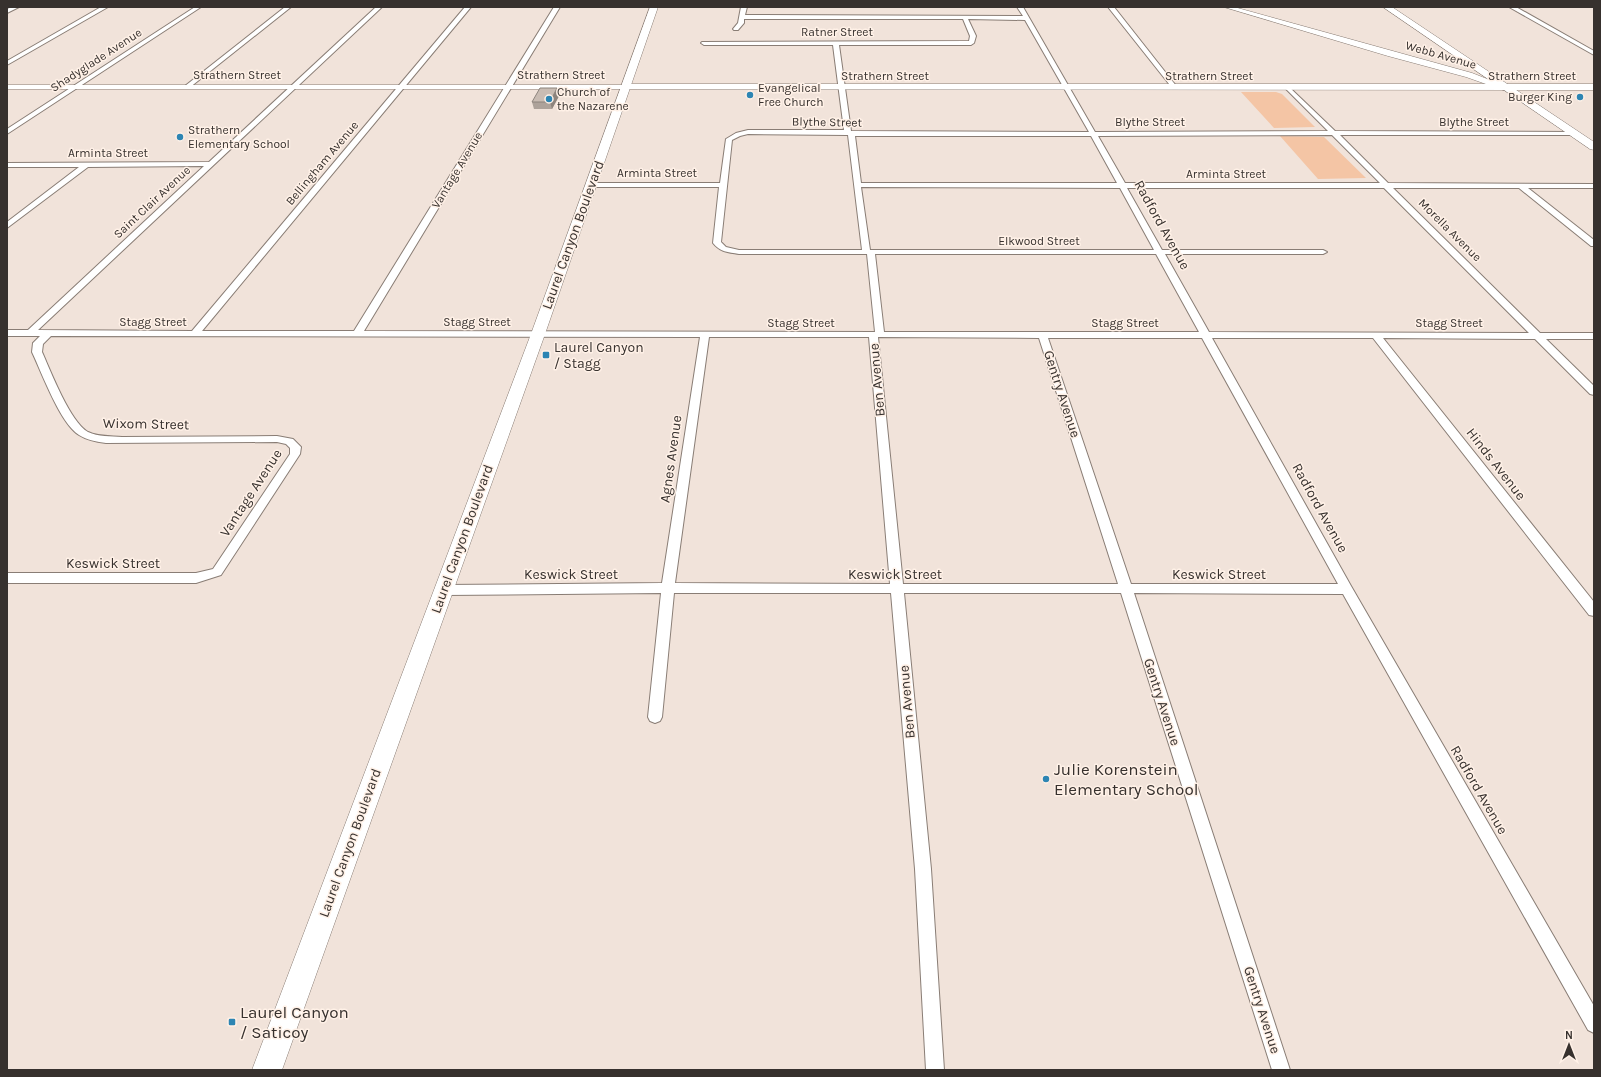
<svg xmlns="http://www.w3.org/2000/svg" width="1601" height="1077" viewBox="0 0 1601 1077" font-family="Karla,sans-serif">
<rect width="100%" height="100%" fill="#f1e3da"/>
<!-- green -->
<path fill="#f4c5a5" d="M1241,92H1276L1282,94L1315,127L1274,128Z
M1280,136L1324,137L1366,178L1318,179Z"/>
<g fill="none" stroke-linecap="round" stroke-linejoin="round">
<!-- minor casing -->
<g stroke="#897d75" stroke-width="2">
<path id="minor" d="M12,7H19L7,13V9Z
M101,7H108L7,65V61Z
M195,7H201L7,134V129Z
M285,7H291L189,88H185V86Z
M376,7H382L38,330L192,331L465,7H471L202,331H354L554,7H560L364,331L875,332L867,254H739C728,252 720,252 713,243L719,187H590L586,185L590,183H720L726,139L736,133L748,130H844L833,45H704L701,43L702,42L969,41L970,36L963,19H744V23L738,30H734L733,29L738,23L741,7H747L745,15L1023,16L1017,7H1023L1095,132L1328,131L1285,88L1288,86L1335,131L1575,132V134L1573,135H1340L1388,183L1594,184V188H1528L1594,240V246H1591L1519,188H1393L1540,333H1594V339H1546L1594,386V395L1590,394L1535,339L1383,338L1594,602V616L1589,615L1373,338H1212L1351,586L1594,1006V1033L1588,1030L1343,594L1134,593L1290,1070H1272L1121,593H904L931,869L944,1070H926L915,869L891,593H674L662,717L660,721L655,723L650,721L648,717L661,593L443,595L439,593L437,590L439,587L443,585L662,583L700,337L51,336L43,344L42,352C51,372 70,422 88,432C98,437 111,436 122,437L277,436L293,439L301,447L300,454L221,575L196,583H7V573H196L213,569L290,454V448L286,444L277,442L106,443C97,442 87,440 79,435C60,423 42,373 32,352L33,343L40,336H7V330H28L204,166L88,167L7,228V222L79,167H7V163L209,162ZM968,19L1025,20L1089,132L851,131L839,45H971L974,43L976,36ZM748,134L848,135L862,250H739L726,247L721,242L732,140L740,136ZM1332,135L1380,183H1125L1098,136ZM855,136H1091L1117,183H861ZM861,187L1120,188L1154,250H870ZM1127,188H1384L1529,333L1209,332L1165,254H1323L1327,252L1323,250H1162ZM875,254H1156L1199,332H884ZM709,337H869L890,584L675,583ZM878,337L1039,338L1118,584H903ZM1048,338H1202L1338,584H1131Z
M1108,7H1114L1177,87V89H1173Z
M1509,7H1516L1594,51V55Z"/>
</g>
<!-- tertiary casing -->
<g stroke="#897d75" stroke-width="1">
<path id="tertiary" d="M1224,7H1234L1472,73L1510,88L1509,90H1503L1466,77L1388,56Z
M7,85H625L629,87L625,89H7Z"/>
</g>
<!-- secondary casing -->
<g stroke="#897d75" stroke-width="1">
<path id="secondary" d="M625,84H1594V90L622,89L621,87L622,85Z"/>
</g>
<!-- primary casing -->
<g stroke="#897d75" stroke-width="1">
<path id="primary" d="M650,7H658L545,334L282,1070H252L531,334Z
M1383,7H1392L1594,142V150L1590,149Z"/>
</g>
<!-- minor -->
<use href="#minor" fill="#fff" fill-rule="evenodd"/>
<!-- tertiary -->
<use href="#tertiary" fill="#fff" fill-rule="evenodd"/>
<!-- secondary -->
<use href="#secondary" fill="#fff" fill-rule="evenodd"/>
<!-- primary -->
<use href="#primary" fill="#fff" fill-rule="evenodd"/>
</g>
<!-- wall -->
<path fill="#ada29a" d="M557,88L559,96L552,109H534L532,102Z"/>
<!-- shaded-wall -->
<path fill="#8d847d" d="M557,88L559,96L552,109L550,102Z"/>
<!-- building -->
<path fill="#c9bcb3" stroke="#8d847d" d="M540,88H557L550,102H532Z"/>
<!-- markers -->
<g fill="#2d85b3" stroke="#fff1e7" stroke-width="1.5">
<circle cx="750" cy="95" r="4"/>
<circle cx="1580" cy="97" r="4"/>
<circle cx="549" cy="99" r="4"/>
<circle cx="180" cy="137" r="4"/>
<rect x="542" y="351" width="8" height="8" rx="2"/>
<circle cx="1046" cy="779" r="4"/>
<rect x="228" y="1018" width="8" height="8" rx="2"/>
</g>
<g text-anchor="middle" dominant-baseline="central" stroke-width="3" stroke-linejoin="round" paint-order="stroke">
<!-- far-street labels -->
<g font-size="12" fill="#37312e" stroke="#fff1e7">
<text x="837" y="32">Ratner Street</text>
<text transform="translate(1441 55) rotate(16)">Webb Avenue</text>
<text transform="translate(96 60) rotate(-33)">Shadyglade Avenue</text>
<text x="237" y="75">Strathern Street</text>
<text x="561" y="75">Strathern Street</text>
<text x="885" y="76">Strathern Street</text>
<text x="1209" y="76">Strathern Street</text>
<text x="1532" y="76">Strathern Street</text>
<text transform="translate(827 122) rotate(1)">Blythe Street</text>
<text x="1150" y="122">Blythe Street</text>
<text x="1474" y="122">Blythe Street</text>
<text x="108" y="153">Arminta Street</text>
<text transform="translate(322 163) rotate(-50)">Bellingham Avenue</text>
<text transform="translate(457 170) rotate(-59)">Vantage Avenue</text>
<text x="657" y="173">Arminta Street</text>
<text x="1226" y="174">Arminta Street</text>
<text transform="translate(152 202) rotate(-43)">Saint Clair Avenue</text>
<text transform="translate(1450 230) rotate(45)">Morella Avenue</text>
<text x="1039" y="241">Elkwood Street</text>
<text x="153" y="322">Stagg Street</text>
<text x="477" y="322">Stagg Street</text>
<text x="801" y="323">Stagg Street</text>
<text x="1125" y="323">Stagg Street</text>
<text x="1449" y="323">Stagg Street</text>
</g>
<!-- far-poi labels -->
<g font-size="12" fill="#37312e" stroke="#fff1e7" text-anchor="start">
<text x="758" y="88">Evangelical<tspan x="758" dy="14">Free Church</tspan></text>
<text x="557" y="92">Church of<tspan x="557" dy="14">the Nazarene</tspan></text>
<text x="1572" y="97" text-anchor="end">Burger King</text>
<text x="188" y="130">Strathern<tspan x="188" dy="14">Elementary School</tspan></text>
</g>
<!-- street labels -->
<g font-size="14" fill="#37312e" stroke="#fff1e7">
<text transform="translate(1162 225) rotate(61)">Radford Avenue</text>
<text transform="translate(573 235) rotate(-70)">Laurel Canyon Boulevard</text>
<text transform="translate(877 380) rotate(-95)">Ben Avenue</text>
<text transform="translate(1062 394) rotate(72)">Gentry Avenue</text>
<text transform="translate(146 424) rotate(1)">Wixom Street</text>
<text transform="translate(671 459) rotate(-82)">Agnes Avenue</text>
<text transform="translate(1496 464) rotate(52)">Hinds Avenue</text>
<text transform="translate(251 493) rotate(-57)">Vantage Avenue</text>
<text transform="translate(1320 508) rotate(61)">Radford Avenue</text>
<text transform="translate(462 539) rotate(-70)">Laurel Canyon Boulevard</text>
<text x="113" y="563">Keswick Street</text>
<text x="571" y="574">Keswick Street</text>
<text x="895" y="574">Keswick Street</text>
<text x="1219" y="574">Keswick Street</text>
<text transform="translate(907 702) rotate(-95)">Ben Avenue</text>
<text transform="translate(1162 702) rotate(72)">Gentry Avenue</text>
<text transform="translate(1479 790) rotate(60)">Radford Avenue</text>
<text transform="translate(350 843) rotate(-70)">Laurel Canyon Boulevard</text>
<text transform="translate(1262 1010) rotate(72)">Gentry Avenue</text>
</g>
<!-- poi labels -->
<g font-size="14" fill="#37312e" stroke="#fff1e7" text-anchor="start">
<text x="554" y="347">Laurel Canyon<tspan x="554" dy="16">/ Stagg</tspan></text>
</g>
<!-- near-poi labels -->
<g font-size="17" fill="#37312e" stroke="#fff1e7" text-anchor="start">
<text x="1054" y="769">Julie Korenstein<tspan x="1054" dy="20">Elementary School</tspan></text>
<text x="240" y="1012">Laurel Canyon<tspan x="240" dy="20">/ Saticoy</tspan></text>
</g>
</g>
<!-- border -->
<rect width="1601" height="1077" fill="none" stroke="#37312e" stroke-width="16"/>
<!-- north arrow -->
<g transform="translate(1569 1045)" stroke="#fff1e7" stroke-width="3" paint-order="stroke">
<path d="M0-3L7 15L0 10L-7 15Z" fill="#37312e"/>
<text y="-6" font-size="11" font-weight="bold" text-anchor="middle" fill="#37312e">N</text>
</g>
</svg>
